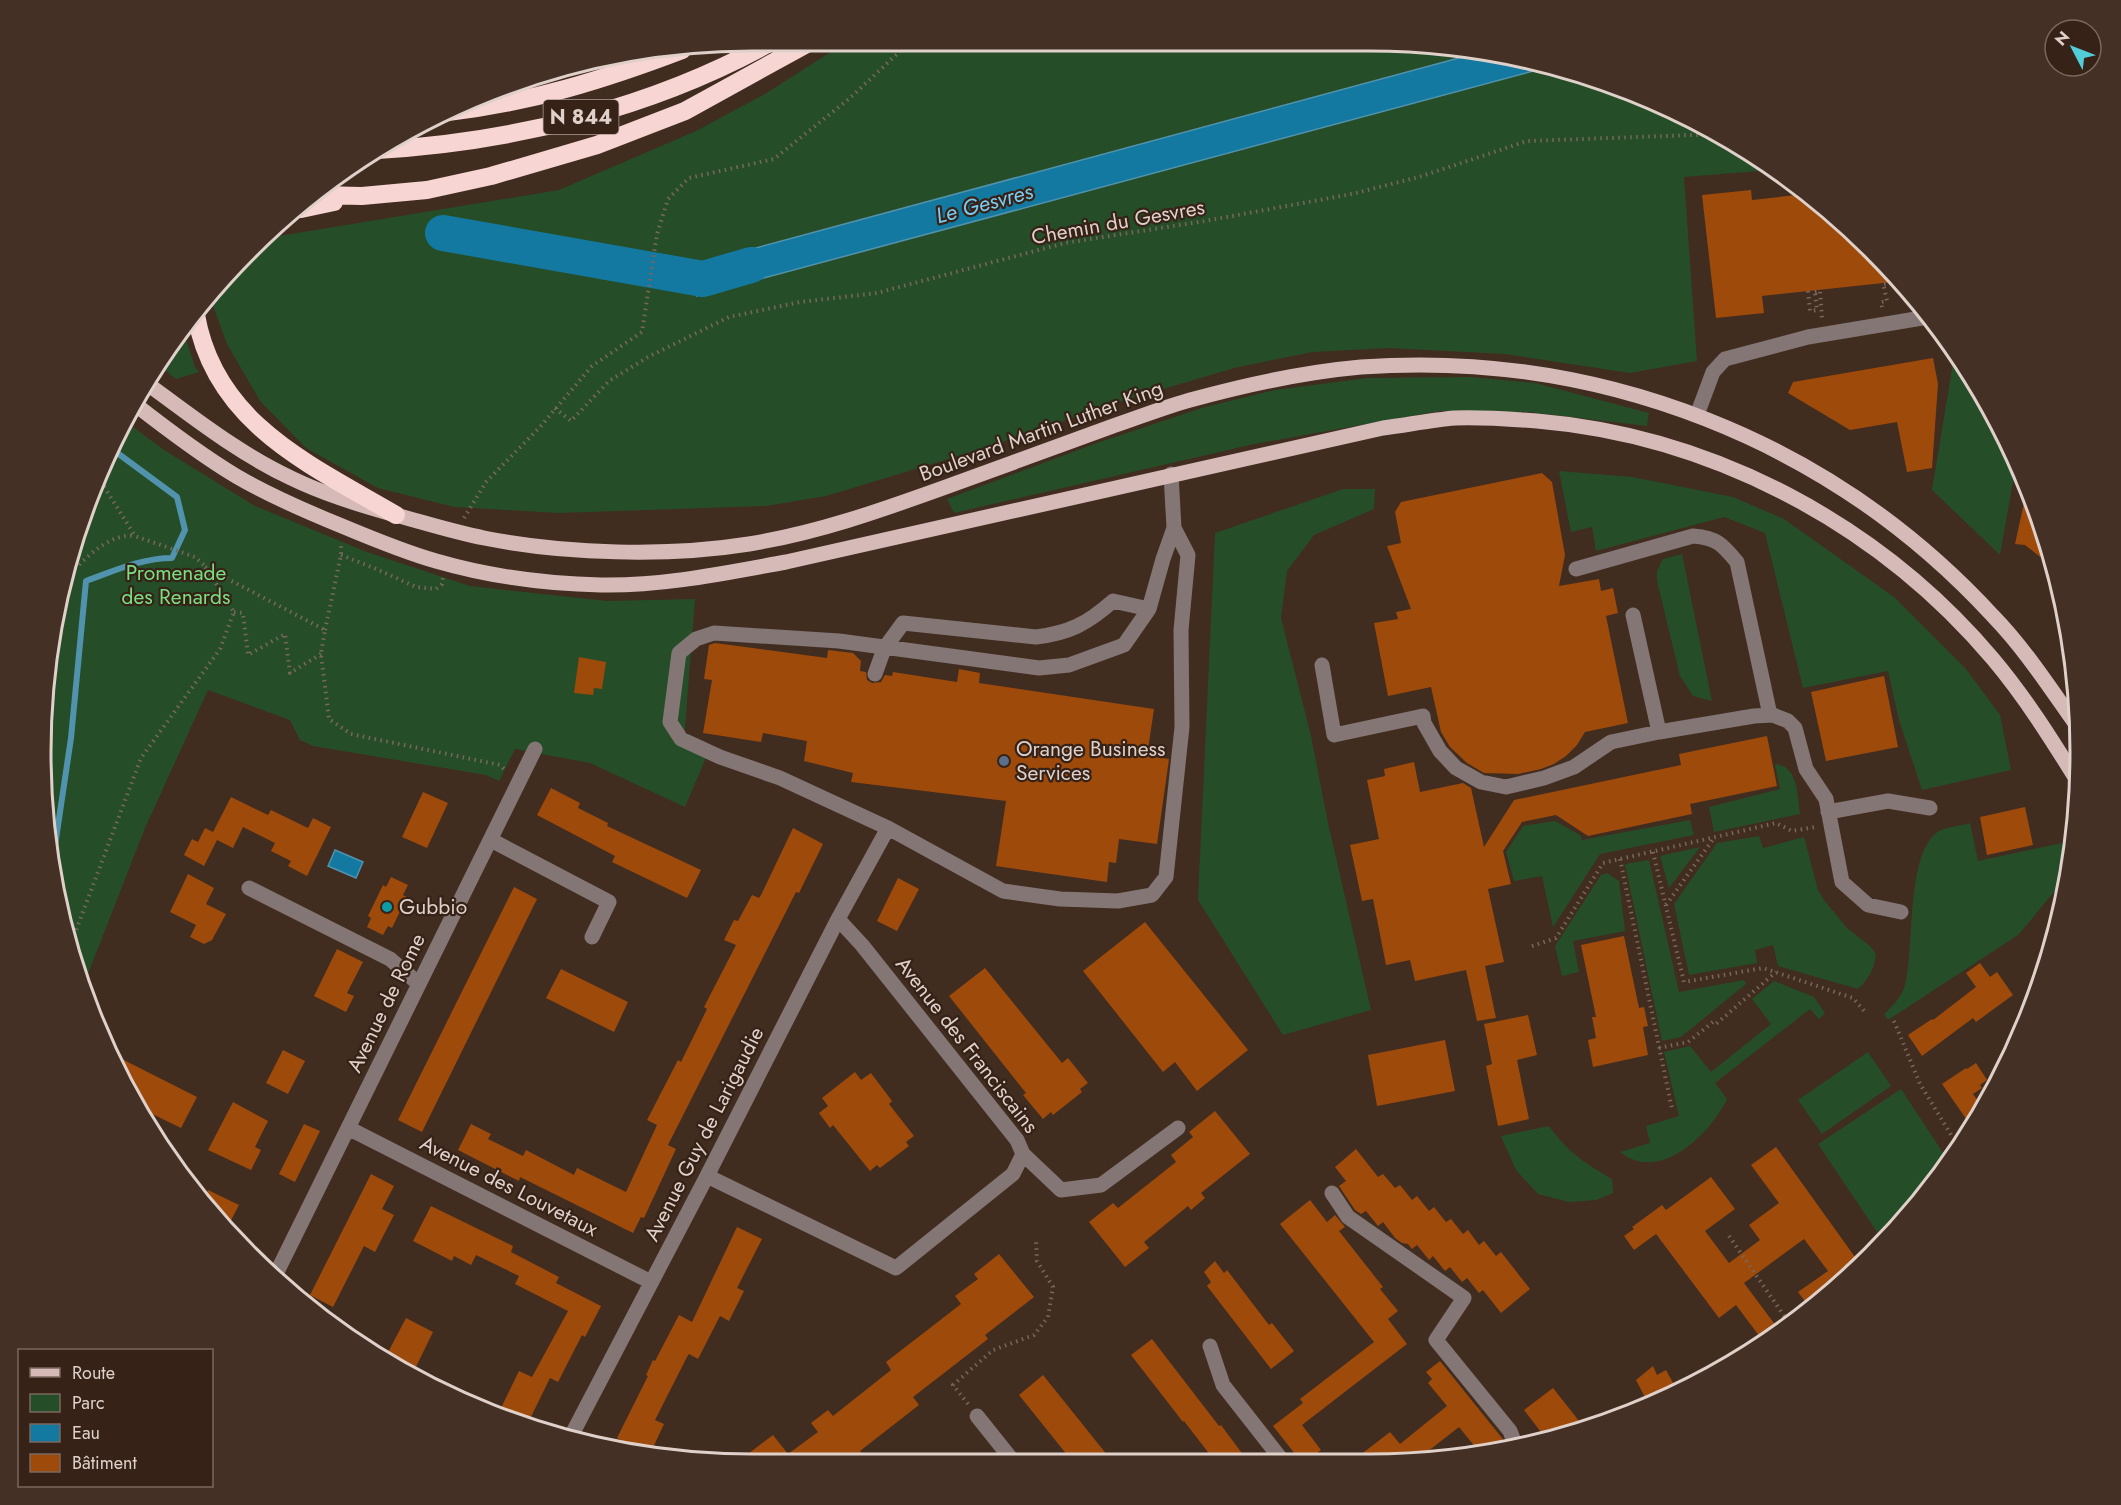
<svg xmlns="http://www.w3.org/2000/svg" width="2121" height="1505" viewBox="0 0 2121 1505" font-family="Jost,sans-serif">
<rect width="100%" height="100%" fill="#412c20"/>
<!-- green -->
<path fill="#254e28" d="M848,41H1369L1481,52L704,262L703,279L697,296L1548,67L1641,95L1725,136L1772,170L1684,177L1697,361L1630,373L1505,354L1389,348L1313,352L1238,367L1112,404L985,448L826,496L766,506L558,513L454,507L378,488L306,448L260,401L227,344L213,306V290L217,283L268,238L273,237L559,190L696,131L765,94Z
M184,333L195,367L199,372L176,379L161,367Z
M1949,346L1985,397L2016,465L2000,555L1932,490L1952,369Z
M1470,377L1535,383L1649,413L1647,426L1529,412L1440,411L1254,444L954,513L947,499L1097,443L1205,407L1275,390L1367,378Z
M125,421L164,450L255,506L367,552L470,586L607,601L695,599L684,740L711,746L685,807L590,763L515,749L499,781L486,775L313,746L300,740L290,720L208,690L145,828L84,984L47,846V659L78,524L114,438Z
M1559,471L1632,477L1733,497L1784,519L1894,597L1966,669L2000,715L2011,770L1922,790L1899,720L1888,671L1803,688L1765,533L1724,517L1596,551L1592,527L1571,532Z
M1343,489H1375L1374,509L1314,535L1287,571L1281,618L1311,736L1328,823L1371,1010L1283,1035L1198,900L1215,533Z
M1682,554L1712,701L1693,696L1680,676L1657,581V571L1663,559Z
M1775,764C1799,766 1797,795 1800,814L1714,832L1709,807L1780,789Z
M1690,820L1694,835L1600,854L1553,927L1542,876L1514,881L1506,852L1523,826L1555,821L1580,835L1582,840Z
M1970,823L1978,861L2071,841L2065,885L2054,892L2018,935L1888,1020L1884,1014C1892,1007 1902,996 1905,985C1915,949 1905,852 1939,831C1945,827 1962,826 1970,823Z
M1759,836L1763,848L1804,837L1818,890L1824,900L1847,928L1870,946L1876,954C1874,970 1869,978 1858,989L1778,966L1773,945L1755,950L1757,963L1689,975L1674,904L1717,843Z
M1700,847L1669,888L1660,856Z
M1649,860L1679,992L1744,980L1746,984L1681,1037L1662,1041L1625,864Z
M1607,873L1619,881L1625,931L1573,941L1579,972L1562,976L1555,946L1601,875Z
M1774,981L1814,997L1825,1013L1819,1019L1810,1009L1715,1083L1727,1099C1710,1134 1660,1184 1620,1152L1650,1143L1646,1126L1679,1116L1664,1052L1690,1046L1711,1072L1771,1024L1752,999Z
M1868,1052L1891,1086L1822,1134L1798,1100Z
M1901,1089L1949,1162C1926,1198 1912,1209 1877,1232L1818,1144Z
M1549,1126C1569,1153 1583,1162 1612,1179L1613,1193L1596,1200L1569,1202L1538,1194L1516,1170L1501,1136Z"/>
<!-- water -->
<path fill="#1479a0" stroke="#5193ad" stroke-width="1.5" d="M1481,52L1508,54L1548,67L697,296L703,279L704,262Z
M335,850L363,862L356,878L328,866Z"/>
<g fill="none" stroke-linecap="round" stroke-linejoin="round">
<!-- stream -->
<path stroke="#5193ad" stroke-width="6" d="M52,866L71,738L86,581C114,571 142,558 172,558L185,530L177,497L116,452V435"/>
<!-- river -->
<path stroke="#1479a0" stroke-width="36" d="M443,233L703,279L751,265"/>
</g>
<!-- building -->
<path fill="#9e4a0b" d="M1751,190L1752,200L1806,194L1838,217L1902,281L1762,296L1764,313L1716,318L1702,195Z
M1933,358L1938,384L1932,468L1907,472L1897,422L1850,430L1788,393L1793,382Z
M1542,473L1552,482L1565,555L1559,586L1599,579L1601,591L1613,588L1618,613L1606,616L1628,723L1585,732L1577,745L1566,756L1554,764L1541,769L1518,774L1484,773L1467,763L1450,747L1441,732L1431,687L1388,696L1374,623L1398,619L1396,612L1411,609L1387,546L1401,543L1395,512L1401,502Z
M2027,489L2043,524L2053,567L2025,545L2015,544Z
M715,643L827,658L828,650L853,653L861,661L860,671L866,672L867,680L872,683L881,682L885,675L892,676L893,672L957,682L959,669L980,673L979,683L1154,709L1147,756L1169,759L1157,844L1119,839L1116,863L1109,862L1107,882L996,866L1006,801L851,782L853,773L804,761L807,741L763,733L761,742L703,733L712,680L704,679L709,645Z
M579,657L606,662L602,689L594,688L593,695L574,693Z
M1884,676L1898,747L1826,761L1811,692Z
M1767,736L1777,786L1690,804L1692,814L1588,836L1556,815L1522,822L1503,851L1511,884L1488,889L1504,962L1485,966L1496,1018L1477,1021L1466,970L1415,981L1410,960L1386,965L1373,899L1362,901L1350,845L1379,839L1367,780L1385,776L1384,769L1414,762L1420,792L1463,783L1471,788L1484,847L1514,800L1681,765L1679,754Z
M551,788L580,803L578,808L608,823L607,826L701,870L687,898L612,862L615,856L537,815Z
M423,792L448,803L427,848L402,837Z
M231,797L268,815L271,810L308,828L313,818L331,827L307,876L288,866L291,861L271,851L275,843L243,827L233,848L217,840L204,866L184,855L192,839L198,842L205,828L213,832Z
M2025,807L2033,845L1987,855L1980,817Z
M793,828L823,844L799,893L796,892L668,1145L676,1149L644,1218L641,1217L633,1233L520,1177L519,1181L458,1150L471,1124L491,1134L488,1139L523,1156L526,1150L574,1175L577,1168L626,1192L657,1125L647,1120L678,1060L681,1062L707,1009L704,1007L736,945L724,940L734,920L738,921L752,895L759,898L761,895Z
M188,874L214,888L206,904L226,914L212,940L204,944L190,937L196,925L170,912Z
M391,877L408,885L403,895L407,897L392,928L388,926L383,935L367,927L371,918L368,916L383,885L386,887Z
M898,878L919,889L897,931L877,921Z
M514,887L537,899L422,1132L398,1120Z
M1145,922L1248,1050L1197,1091L1175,1062L1163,1072L1083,971Z
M1624,936L1639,1008L1644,1007L1648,1026L1643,1027L1648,1055L1593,1067L1588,1040L1596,1038L1592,1017H1596L1581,945Z
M337,949L363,962L347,993L354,996L346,1012L314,996Z
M1980,963L1990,977L1997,972L2013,995L1976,1022L1973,1018L1922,1056L1908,1035L1932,1019L1933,1020L1976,987L1966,973Z
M985,968L1062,1063L1068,1058L1088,1083L1080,1089L1082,1092L1053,1115L1051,1112L1043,1119L1023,1095L1026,1093L949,996Z
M561,969L628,1002L614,1032L546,998Z
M1528,1015L1537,1055L1517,1060L1529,1119L1498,1126L1486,1066L1492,1064L1484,1024Z
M1445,1040L1455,1091L1377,1106L1368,1055Z
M283,1050L305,1061L288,1094L266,1083Z
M110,1053L197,1097L181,1128L138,1107Z
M1976,1063L1987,1080L1980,1085L1982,1088L1973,1094L1982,1107L1971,1126L1942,1084L1966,1068L1967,1069Z
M855,1072L861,1080L871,1073L892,1101L889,1104L914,1136L906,1142L909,1146L880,1168L877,1165L870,1171L833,1125L830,1128L819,1113L828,1106L822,1098Z
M233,1102L268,1121L255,1147L261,1150L251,1170L208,1150Z
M1215,1111L1250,1154L1201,1193L1205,1198L1191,1210L1188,1206L1144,1242L1149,1248L1125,1267L1089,1222L1113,1203L1118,1208L1176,1162L1171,1155L1193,1137L1189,1132Z
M304,1124L320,1131L295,1182L279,1174Z
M1776,1147L1860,1264L1853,1272L1822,1294L1824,1298L1810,1308L1798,1292L1828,1271L1804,1239L1744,1283L1779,1330L1763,1341L1736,1305L1719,1318L1656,1234L1634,1250L1624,1236L1634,1229L1632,1227L1662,1205L1666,1210L1711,1177L1735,1209L1705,1231L1729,1263L1760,1240L1749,1225L1779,1203L1751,1165Z
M1356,1149L1378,1177L1383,1174L1395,1188L1400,1185L1412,1200L1417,1196L1429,1211L1434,1207L1446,1222L1451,1219L1463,1234L1468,1230L1479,1245L1484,1241L1496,1256L1501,1252L1530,1289L1501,1313L1483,1290L1479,1293L1467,1278L1462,1282L1450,1267L1445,1271L1433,1256L1429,1260L1417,1245L1412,1249L1408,1244L1402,1243L1395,1238L1383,1222L1378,1226L1366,1211L1361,1214L1355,1210L1339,1186L1346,1181L1335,1167Z
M371,1174L394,1186L382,1209L394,1215L375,1252L364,1246L333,1307L310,1295Z
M208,1190L239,1205L226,1230L202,1203Z
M1310,1200L1327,1222L1335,1215L1345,1227L1339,1231L1383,1287L1380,1289L1398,1311L1388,1319L1407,1344L1302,1425L1321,1450L1309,1459H1299L1273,1426L1303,1403L1300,1399L1374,1342L1280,1224Z
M431,1206L513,1246L511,1252L559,1277L556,1283L601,1306L585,1337L582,1335L558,1382L550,1378L527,1425L498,1414L519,1371L532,1377L568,1311L515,1284L519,1276L476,1255L471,1265L454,1256L452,1261L413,1241Z
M737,1227L762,1239L737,1288L744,1291L729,1321L720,1316L698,1359L689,1354L687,1357L655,1420L664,1424L650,1454L647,1453L617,1438L648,1376L646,1375L653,1360L655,1361L679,1315L692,1322Z
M999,1254L1034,1297L985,1335L988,1339L913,1397L919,1405L860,1451L868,1462L736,1463L773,1435L788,1454L818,1432L811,1423L828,1410L833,1416L891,1370L886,1362L961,1304L955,1296L978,1279L974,1274Z
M1215,1261L1224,1273L1227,1270L1269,1325L1272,1323L1294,1351L1271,1369L1207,1286L1211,1282L1204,1272Z
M406,1318L433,1332L412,1375L385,1358Z
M1152,1339L1219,1426L1221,1425L1247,1460H1214L1184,1421L1183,1422L1131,1355Z
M1440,1361L1502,1438L1506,1447L1480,1453L1459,1427L1418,1459H1355L1390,1432L1400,1444L1447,1406L1428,1383L1432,1379L1426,1372Z
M1653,1366L1657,1375L1666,1370L1678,1392L1649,1405L1636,1380Z
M1043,1375L1112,1461H1072L1019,1395Z
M1553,1388L1583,1426L1544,1436L1524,1410Z"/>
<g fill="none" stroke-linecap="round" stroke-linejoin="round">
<!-- path -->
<path stroke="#79675c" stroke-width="4" stroke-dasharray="1.5 4.5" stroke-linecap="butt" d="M1884,284L1903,282
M1808,291L1810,311L1817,310L1815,292
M1815,292L1820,291L1822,318
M1882,307L1881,302L1887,301L1883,283
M555,408L571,421L609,381L648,357L729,317L800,302L877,293L1065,243L1205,221L1352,194L1419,177L1527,141L1721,134
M464,518L486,482L540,427L592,366L642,332L657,234L668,199L689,178L774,159L850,98L911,41
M341,555L374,568L416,587L436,589L442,584L443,578
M205,567L325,630L321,654L329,719L351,734L500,765L505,770
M66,577C85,560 107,533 135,536
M234,612L243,613L248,655L285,634L290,673L321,654
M325,630L341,555V542
M1653,852L1684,982L1763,968L1853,998L1865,1012
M1620,859L1672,1109
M1666,905L1714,838
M72,941L141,758L220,649L234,612L205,566L195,557L135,536L98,477
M1532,946L1556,938L1603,863L1776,823L1792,831L1815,827
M1894,1021L1920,1084L1958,1146
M1659,1048L1688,1042L1713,1022L1716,1024L1776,972
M1729,1236L1789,1323
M968,1404L953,1385L993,1350L1034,1335L1048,1317L1053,1287L1037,1261L1036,1240"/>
<!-- minor -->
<path stroke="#847675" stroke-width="15" d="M1697,415L1713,372L1725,359L1808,337L1928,317
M1576,569L1693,536C1717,538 1722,544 1737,562L1770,715
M1149,609L1124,645L1069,665L1039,668L839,641L714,633L696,639L679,653L670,722L681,739L720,757L780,778L888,828L1003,891L1060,899L1118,901L1152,895L1166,877L1182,727L1181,630L1188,555L1174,528L1171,474
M1633,615L1659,732
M1322,665L1334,735L1423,716L1424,723L1440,751L1456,768L1481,782L1506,787L1544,778L1574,767L1611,742L1659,732L1754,716L1773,715L1788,721L1795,728L1806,769L1826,799L1842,882L1868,905L1901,912
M875,674L884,649L903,623L1036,637C1069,633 1087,624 1113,601L1149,609L1163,559L1174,528
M1828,812L1888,801L1930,808
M491,840L609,902L592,937
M249,888L390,959L419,984
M348,1128L651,1282
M1023,1154L1061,1190L1101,1185L1178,1128
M707,1176L896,1268L1013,1174L1023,1154L1017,1140L862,945L838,919
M1332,1193L1348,1217L1464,1298L1436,1340L1510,1431L1515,1444
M275,1276L535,749
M1210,1346L1223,1385L1281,1459
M977,1416L1013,1461
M569,1440L707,1176L838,919L888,828"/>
<!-- major -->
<path stroke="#d6bab8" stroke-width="15" d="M149,385C195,419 240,454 291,478C324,494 357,504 392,514C422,522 453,532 484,538C565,554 668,557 749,544C817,533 879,511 943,488C1000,467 1057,446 1113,426C1140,417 1167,406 1194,399C1249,384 1305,372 1361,367C1600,350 1831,440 1993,616C2025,649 2050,688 2077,726
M136,405C168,430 201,455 236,476C270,496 305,511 342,526C373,539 404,552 436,561C488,576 547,584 601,585C664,586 725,573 786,562L1383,428C1407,425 1431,420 1455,418C1482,417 1510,419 1537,421C1713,436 1879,524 1993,659C2025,697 2052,740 2078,782"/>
<!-- highway -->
<path stroke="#f7d5d3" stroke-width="18" d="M448,112C529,103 606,79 682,50
M377,150C514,142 653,108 773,41
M317,195L362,196L427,190L491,176L597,145L685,111L812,41
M301,209L334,202
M196,315C215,424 311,465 396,515"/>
</g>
<!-- markers -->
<circle fill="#5c6f8a" stroke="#362217" stroke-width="2" cx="1004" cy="761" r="6"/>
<circle fill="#0f9aa8" stroke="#362217" stroke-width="2" cx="387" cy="907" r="6"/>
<g text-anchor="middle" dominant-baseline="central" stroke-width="4.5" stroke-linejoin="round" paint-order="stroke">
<!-- shield labels -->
<rect fill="#362217" stroke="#ac9c94" stroke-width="1.5" x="543.5" y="100" width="75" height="34" rx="4.5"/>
<g font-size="20" font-weight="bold" fill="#dfd1ca">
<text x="581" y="117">N 844</text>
</g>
<!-- street labels -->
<g font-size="21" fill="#dfd1ca" stroke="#362217">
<text transform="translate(1118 222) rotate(-10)">Chemin du Gesvres</text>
<text transform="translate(1041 431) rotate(-20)">Boulevard Martin Luther King</text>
<text transform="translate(386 1003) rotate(-64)">Avenue de Rome</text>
<text transform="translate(967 1045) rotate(52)">Avenue des Franciscains</text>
<text transform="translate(704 1134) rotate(-63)">Avenue Guy de Larigaudie</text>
<text transform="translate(509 1186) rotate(27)">Avenue des Louvetaux</text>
</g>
<!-- park labels -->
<g font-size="21" fill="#7adf81" stroke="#362217">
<text x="176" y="573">Promenade<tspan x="176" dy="24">des Renards</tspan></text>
</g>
<!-- poi labels -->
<g font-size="21" fill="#dfd1ca" stroke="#362217" text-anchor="start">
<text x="1016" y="749">Orange Business<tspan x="1016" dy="24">Services</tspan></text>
<text x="399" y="907">Gubbio</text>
</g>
<!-- water labels -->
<g font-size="22" font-style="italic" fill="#7bcbf2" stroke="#362217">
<text transform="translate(984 203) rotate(-15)">Le Gesvres</text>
</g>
</g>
<!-- crop -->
<path d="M0 0H2121V1505H0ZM752 51H1369A701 701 0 0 1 2070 752V753A701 701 0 0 1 1369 1454H752A701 701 0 0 1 51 753V752A701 701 0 0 1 752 51Z" fill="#443025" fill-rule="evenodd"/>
<path fill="none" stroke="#dfd1ca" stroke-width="3" d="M752 51H1369A701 701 0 0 1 2070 752V753A701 701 0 0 1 1369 1454H752A701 701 0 0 1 51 753V752A701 701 0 0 1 752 51Z"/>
<!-- legend -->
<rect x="18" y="1349" width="195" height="138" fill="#362217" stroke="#7a685f" stroke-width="1.5"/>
<rect x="30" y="1368" width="30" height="9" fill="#d6bab8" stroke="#7a685f" stroke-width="1.5"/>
<text x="72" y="1379" font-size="18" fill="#dfd1ca">Route</text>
<rect x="30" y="1394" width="30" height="18" fill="#254e28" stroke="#7a685f" stroke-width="1.5"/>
<text x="72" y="1409" font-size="18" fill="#dfd1ca">Parc</text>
<rect x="30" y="1424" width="30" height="18" fill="#1479a0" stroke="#7a685f" stroke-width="1.5"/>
<text x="72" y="1439" font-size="18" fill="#dfd1ca">Eau</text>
<rect x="30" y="1454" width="30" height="18" fill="#9e4a0b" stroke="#7a685f" stroke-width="1.5"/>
<text x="72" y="1469" font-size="18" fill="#dfd1ca">Bâtiment</text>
<!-- north arrow -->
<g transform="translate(2073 48) rotate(312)"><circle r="28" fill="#362217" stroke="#7a685f" stroke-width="1.5"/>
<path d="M0-4.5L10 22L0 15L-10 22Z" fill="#52ccd6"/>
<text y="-9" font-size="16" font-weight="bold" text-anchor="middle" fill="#dfd1ca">N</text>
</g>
</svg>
